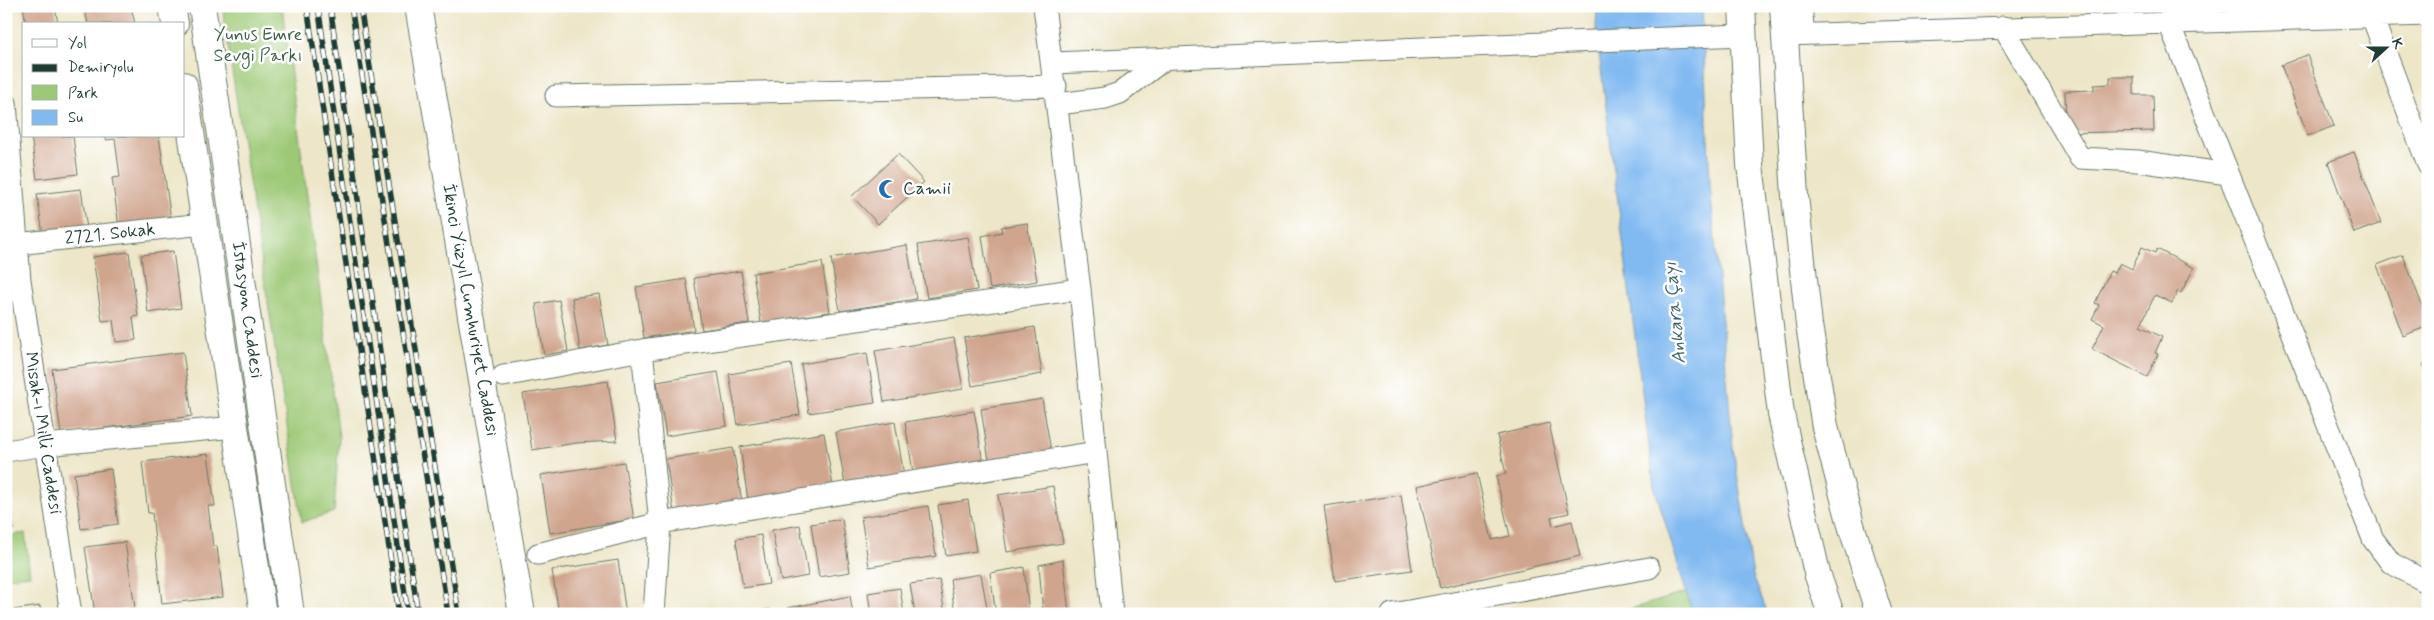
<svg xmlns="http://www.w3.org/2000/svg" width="2434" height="620" viewBox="0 0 2434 620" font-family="Mynerve,sans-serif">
<rect width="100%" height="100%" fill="#fff"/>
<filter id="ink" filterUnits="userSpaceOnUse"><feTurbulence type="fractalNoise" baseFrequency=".02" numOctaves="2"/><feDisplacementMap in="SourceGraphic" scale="10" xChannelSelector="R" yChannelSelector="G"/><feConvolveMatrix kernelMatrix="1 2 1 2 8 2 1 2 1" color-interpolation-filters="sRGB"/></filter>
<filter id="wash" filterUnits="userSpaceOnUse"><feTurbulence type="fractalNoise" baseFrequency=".0096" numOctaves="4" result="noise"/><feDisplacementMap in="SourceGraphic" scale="20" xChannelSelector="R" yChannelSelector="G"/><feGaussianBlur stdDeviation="1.12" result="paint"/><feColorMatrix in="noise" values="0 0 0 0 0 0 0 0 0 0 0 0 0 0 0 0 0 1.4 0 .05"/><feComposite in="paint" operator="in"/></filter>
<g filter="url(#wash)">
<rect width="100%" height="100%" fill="#ede6c8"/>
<!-- green -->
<path fill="#9dc976" stroke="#5e8355" d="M222,6H282L339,437L334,512L302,522Z
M25,533L30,575L6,578V536Z
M1687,592L1693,614H1621V612Z"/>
<!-- water -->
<path fill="#81baf1" stroke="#507c92" d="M1597,6H1702L1710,184L1733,448L1753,576L1768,614H1693L1654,486L1596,29Z"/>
<g id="blocks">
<!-- building -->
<path fill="#d0a58e" d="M23,6H55L58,24H26Z
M84,6H131L135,24H88Z
M2307,55L2334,126L2308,136L2281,65Z
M2110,77H2134V95H2153L2154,131L2066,133L2065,91L2094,90V85L2110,84Z
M31,136H73L78,174L37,179Z
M106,136H159L171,220L119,227L112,178L120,177L115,139L106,140Z
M2354,152L2381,223L2354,233L2328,162Z
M898,154L924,182L878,224L852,196Z
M81,189L87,229L43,235L37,194Z
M1027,223L1037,281L990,289L982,236L1002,232L1001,227Z
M968,237L977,290L927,298L918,245Z
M907,245L916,299L840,311L831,258Z
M2142,247L2155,253L2157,249L2194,268L2181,293L2178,291L2172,303L2155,295L2140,326L2162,337L2155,353L2158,354L2147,377L2092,349L2104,325L2092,319L2099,305L2095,303L2110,271L2115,273L2120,263L2132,269Z
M173,251L181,308L148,313L141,255Z
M129,252L138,316L133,317L136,340L116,342L113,320L102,321L93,257Z
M2403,255L2428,321V326L2403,336L2377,265Z
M822,262L830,312L761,323L753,273Z
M741,271L749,323L702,330L694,278Z
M686,279L694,330L644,338L636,287Z
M599,294L608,345L580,350L572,298Z
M559,300L568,351L544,355L536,304Z
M1035,327L1042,374L972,386L964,338Z
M954,338L963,389L884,402L875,351Z
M183,352L192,416L61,434L52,369Z
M867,353L875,403L809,413L801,364Z
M2428,363V376L2423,364Z
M791,364L800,415L738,425L729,374Z
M718,372L727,426L666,436L657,382Z
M608,381L617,441L576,443L532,450L523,394Z
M1042,399L1051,451L989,461L981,409Z
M974,411L983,462L913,473L905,422Z
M895,422L904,476L845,485L836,432Z
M1549,423L1569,513L1551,517L1553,526L1572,521L1580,556L1440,588L1417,486L1477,473L1492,540L1510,536L1496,476L1506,474L1497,435Z
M824,433L833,486L748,500L740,447Z
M733,448L742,502L674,513L666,459Z
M208,454L215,506H208L213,546H217L223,597L162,604L152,513H148L142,462Z
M624,462L634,519L550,533L541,475Z
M111,469L118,524L81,529L74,474Z
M6,486L14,529L6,530Z
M1053,486L1063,543L1007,552L998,495Z
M1401,495L1412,570L1335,581L1324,506Z
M968,500L976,551L946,556L938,505Z
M928,506L936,556L869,567L861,517Z
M842,519L850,572L819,577L811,524Z
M800,525L808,576L781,581L772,530Z
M761,535L769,584L743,588L736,539Z
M125,542L135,608L95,614L85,547Z
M618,560L626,614H559L552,570Z
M1063,560L1069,613L1043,614L1039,565Z
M1024,567L1029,614H996L990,573Z
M981,574L988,614H955L950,579Z
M939,580L945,614H915L910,584Z
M900,588L904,614H871L868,593Z
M850,596L853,614H789L788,608Z
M40,606L41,614H6V611Z
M770,609L771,614H745V613Z"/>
</g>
</g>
<g filter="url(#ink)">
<use href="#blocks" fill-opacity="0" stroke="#677868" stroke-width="1"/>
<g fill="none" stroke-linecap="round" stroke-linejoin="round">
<!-- minor casing -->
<g stroke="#677868" stroke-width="23">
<path id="minor" d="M1044,6L1080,289L1112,614
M1801,6L1804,34
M2368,6L2428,165
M2169,23L2373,539L2391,563L2428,583
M2003,27L2080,158L2138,161L2228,174
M1785,35L2428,15
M1053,63L1743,35
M556,96L1056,86
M6,103L20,280L71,614
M1058,104L1105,98L1120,93L1166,58
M16,244L204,224
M642,350L660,523L654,614
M503,376L642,350L1080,289
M6,451L45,445L235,427
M538,554L660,523L1096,452
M1392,614L1649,568"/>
</g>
<!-- major casing -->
<g stroke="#677868" stroke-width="28">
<path id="major" d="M172,6L175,24
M202,6L291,614
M418,6L522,614
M1742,6L1750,165L1781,414L1817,573L1831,614
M1783,6L1795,196L1809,325L1825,427L1851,525L1879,614
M184,85L263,614"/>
</g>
<!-- minor -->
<use href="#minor" stroke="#fff" stroke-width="21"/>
<!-- major -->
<use href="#major" stroke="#fff" stroke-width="26"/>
<!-- rail casing -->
<g stroke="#1f3d34" stroke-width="5.5">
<path id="rail" d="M307,6L399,614
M318,6L408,614
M330,6L418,614
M351,6L448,614
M360,6L459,614"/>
</g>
<!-- rail -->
<use href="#rail" stroke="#fff" stroke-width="4" stroke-dasharray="11" stroke-linecap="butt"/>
</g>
</g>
<!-- icons -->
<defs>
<g id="mosque-bare" transform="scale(1.5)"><path d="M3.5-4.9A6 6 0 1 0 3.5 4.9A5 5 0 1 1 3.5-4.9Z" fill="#1f6fb2" stroke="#fff" stroke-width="2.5" paint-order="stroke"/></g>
</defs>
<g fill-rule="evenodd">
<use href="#mosque-bare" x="888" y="189"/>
</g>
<g text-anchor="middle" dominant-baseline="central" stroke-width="5" stroke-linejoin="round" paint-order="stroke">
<!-- park labels -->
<g font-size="18" fill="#3e6044" stroke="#fff">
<text x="258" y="35">Yunus Emre<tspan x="258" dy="21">Sevgi Parkı</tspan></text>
</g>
<!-- poi labels -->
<g font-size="18" fill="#1f3d34" stroke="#fff" text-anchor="start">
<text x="903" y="189">Camii</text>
</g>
<!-- street labels -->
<g font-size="18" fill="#1f3d34" stroke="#fff">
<text transform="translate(110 234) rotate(-6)">2721. Sokak</text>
<text transform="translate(247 310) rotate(82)">İstasyon Caddesi</text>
<text transform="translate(470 310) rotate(80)">İkinci Yüzyıl Cumhuriyet Caddesi</text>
<text transform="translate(43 433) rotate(81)">Misak-ı Milli Caddesi</text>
</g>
<!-- water labels -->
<g font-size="19" font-style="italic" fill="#3c626d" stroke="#fff">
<text transform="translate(1675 313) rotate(-95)">Ankara Çayı</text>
</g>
</g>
<!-- margin -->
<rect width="2434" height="620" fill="none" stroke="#fff" stroke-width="25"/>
<!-- legend -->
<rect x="22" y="22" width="162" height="115" fill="#ffffff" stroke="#a5b1ae"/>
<rect x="32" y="39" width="25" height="8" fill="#ffffff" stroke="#a5b1ae"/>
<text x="68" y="48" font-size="15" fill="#1f3d34">Yol</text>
<rect x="32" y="64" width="25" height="8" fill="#1f3d34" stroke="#a5b1ae"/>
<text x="68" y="72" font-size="15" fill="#1f3d34">Demiryolu</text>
<rect x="32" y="85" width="25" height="15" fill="#9dc976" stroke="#a5b1ae"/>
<text x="68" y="98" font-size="15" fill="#1f3d34">Park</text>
<rect x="32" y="110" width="25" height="15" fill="#81baf1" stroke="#a5b1ae"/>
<text x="68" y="122" font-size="15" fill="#1f3d34">Su</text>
<!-- north arrow -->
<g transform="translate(2386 48) rotate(69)" stroke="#ffffff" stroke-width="4" paint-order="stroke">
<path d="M0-4L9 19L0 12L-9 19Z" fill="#1f3d34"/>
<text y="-8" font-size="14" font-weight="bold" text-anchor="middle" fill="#1f3d34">K</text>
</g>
</svg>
